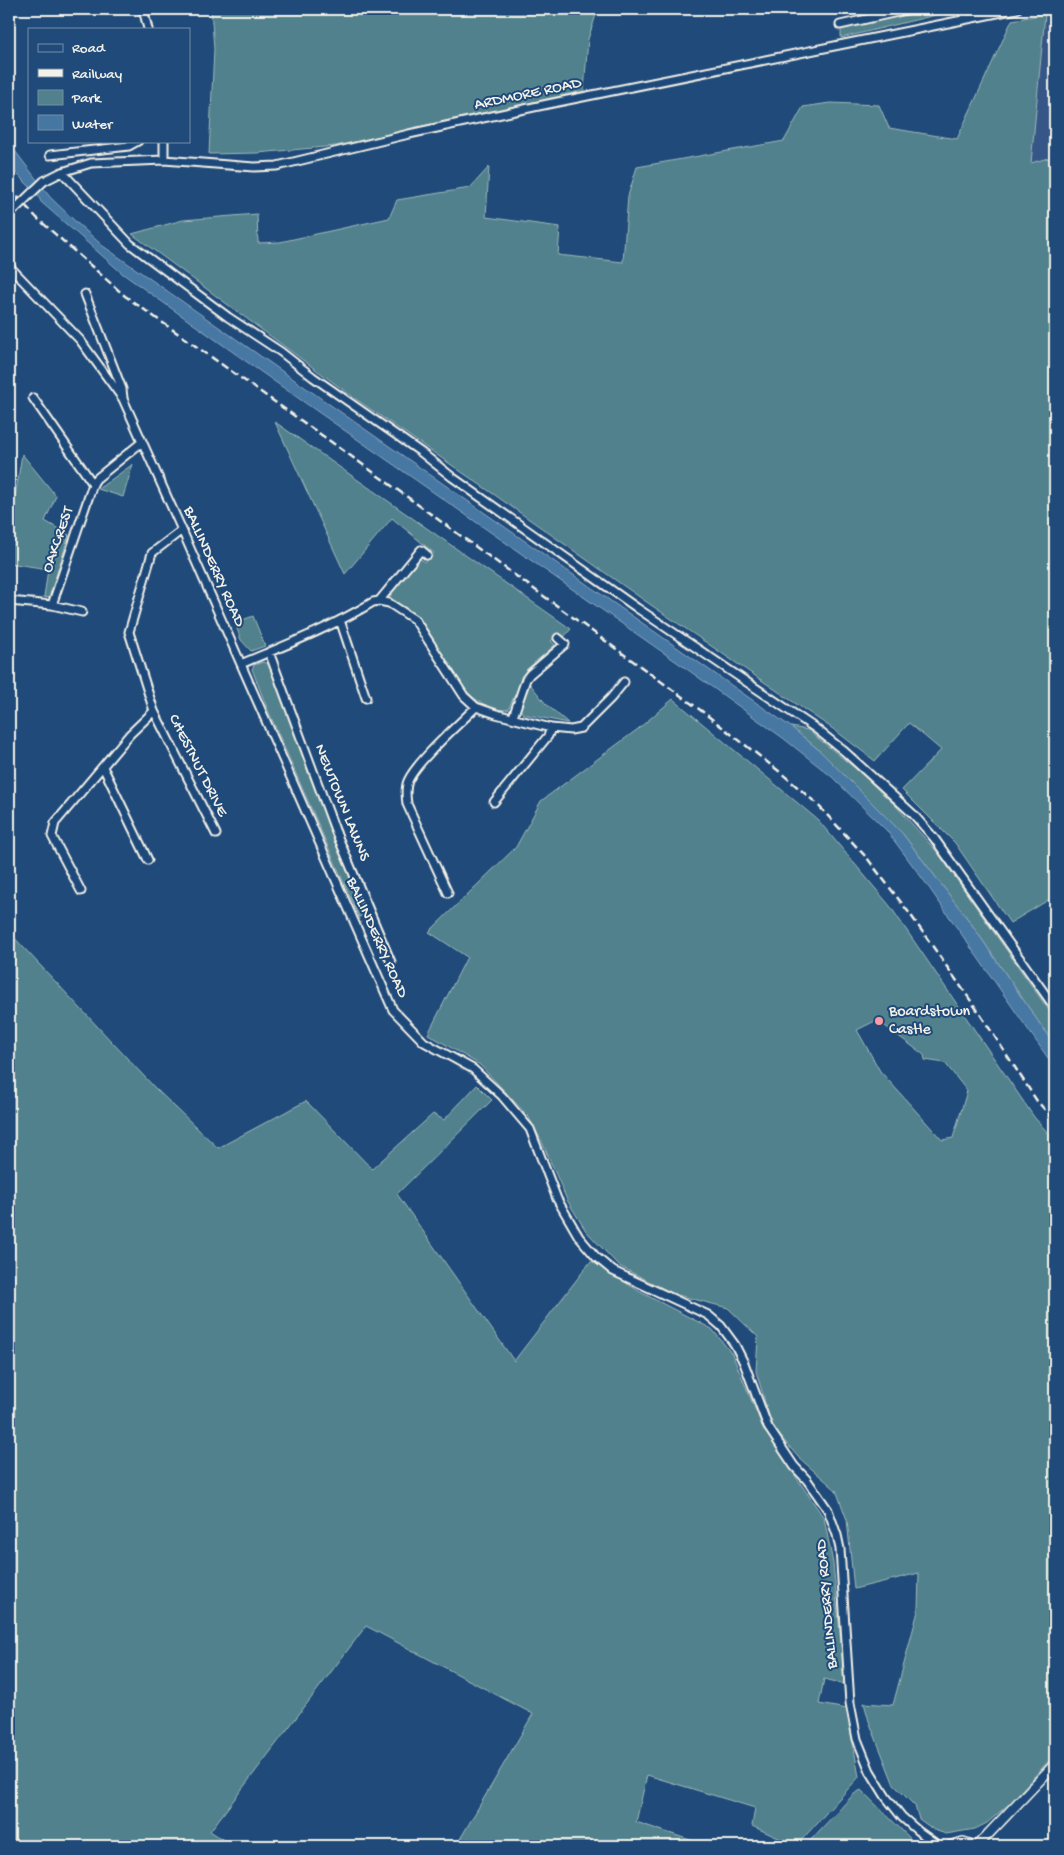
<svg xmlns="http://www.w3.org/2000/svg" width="1064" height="1855" viewBox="0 0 1064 1855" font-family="'Gochi Hand',sans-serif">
<rect width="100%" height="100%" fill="#1f4a7a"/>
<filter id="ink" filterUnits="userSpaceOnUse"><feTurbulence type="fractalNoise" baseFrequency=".02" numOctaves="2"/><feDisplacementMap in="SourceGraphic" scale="10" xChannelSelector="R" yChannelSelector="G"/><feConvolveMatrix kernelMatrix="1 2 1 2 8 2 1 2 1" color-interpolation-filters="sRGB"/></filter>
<g filter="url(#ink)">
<!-- built -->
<path fill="#345787" d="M1055,12V156L1031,164L1045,14Z"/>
<!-- green -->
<path fill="#51818c" stroke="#a2b9ba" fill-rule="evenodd" d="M211,9H598L588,39L584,91L449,120L336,146L257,153L209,154L214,49Z
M924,9H950L948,12L841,38V30Z
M1045,14L1031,163L1055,156V896L1010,923L955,843L902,790L941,750L909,723L875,761L836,731L648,603L492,493L353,397L132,234L183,220L257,214L258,243L280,242L389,218L397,200L470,188L489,167L486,217L560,227L558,255L623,262L628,196L637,167L784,141L803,107L830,103L879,105L889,128L957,139L1012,20Z
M275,422L571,629L564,637L559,634L551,641L555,645L526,670L508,710C461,710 446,655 423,623C419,618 411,611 406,608C400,604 395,603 390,597L392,590L419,558L425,562L434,553L392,518L345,574Z
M22,454L56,496L45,521L69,535L49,598L44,597L48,569L9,563V535Z
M133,464L123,497L98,489Z
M253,616L265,646L251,651L241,640L235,623Z
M263,662L268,664L280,690L308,772L368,913L359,917L267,708L252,669L254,665Z
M530,684L546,704L568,723L523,714L520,709Z
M673,699L818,820L890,906L1034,1117L1055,1141V1754L1009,1804L987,1823L975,1829L946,1834L934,1830L919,1819L915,1806L894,1785L869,1721L864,1703L893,1705L918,1611L919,1573L854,1589L847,1520L836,1490L798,1457L772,1426L756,1371L758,1337L728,1308L674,1294L619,1266L586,1231L567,1200L542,1142L528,1116L480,1065L428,1034L467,957L429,932L516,847L541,801L638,729ZM877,1020L924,1055L925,1060L945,1063L967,1091L953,1138L942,1140L880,1071L857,1030Z
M791,727L808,730L856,769L896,806L938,853L1055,1019V1046L970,922L902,833L819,750Z
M9,932L155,1088L218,1148L306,1101L372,1169L433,1114L444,1120L477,1085L492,1100L397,1194L514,1361L591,1261L642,1293L712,1329L732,1354L764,1430L824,1518L833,1563L845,1684L824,1679L819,1704L847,1709L859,1777L796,1846L752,1826L755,1808L647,1775L636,1822L708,1846H456L533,1714L366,1626L210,1831L233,1846H9Z
M861,1790L918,1846H805L854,1794Z"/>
<!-- water -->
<path fill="#4677a3" stroke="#8ca8bf" d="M9,143L50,197L77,223L103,246L791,727L819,750L902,833L970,922L1055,1046V1068L925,882L887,831L831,776L783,738L684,667L278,384L123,274L41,202L38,195L9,166Z"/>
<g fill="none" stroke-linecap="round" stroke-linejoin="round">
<!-- minor casing -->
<g stroke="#f4f1e8" stroke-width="11">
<path id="minor" d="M143,9L148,29
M962,9L965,19
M840,25L911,9
M50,155L129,146L138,141
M164,160V141
M62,172L130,244L228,317L281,352L313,377L422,453L452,477L637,608L815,728L844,751L913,814L934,838L1055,1008
M44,181L62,172L91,163L164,160L254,167L277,166L409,134L548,104L1017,9
M9,266L80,340L123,399L182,530L393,1010L424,1042L473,1069L502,1096L530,1129L557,1199L579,1237L596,1257L613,1271L708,1315L721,1326L735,1345L744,1363L768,1427L794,1466L807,1480L828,1510L837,1535L840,1549L850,1703L857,1739L870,1771L886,1797L902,1817L918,1831L939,1846
M85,294L122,389L123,398
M33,398L93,484
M9,601L52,605L82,612
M379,601L421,550L427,555
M52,605L93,484L96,479L142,442
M340,620L366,698
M269,652L335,830L391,962
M241,664C286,645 332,627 373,602L379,601L389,603L415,620L464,696L476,707L496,714L551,728L571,730L581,728L611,698L624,682
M154,711L216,834
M513,717L526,679L530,674L565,644L558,638
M103,767L148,860
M494,802L548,736L551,728
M81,891L52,836L55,823L130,734L154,711L129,632L152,553L182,530
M448,893L407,804C406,797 405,788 408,781C416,762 459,724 476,707"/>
</g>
<!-- major casing -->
<g stroke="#f4f1e8" stroke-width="12">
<path id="major" d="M950,1846L963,1842L975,1846
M977,1846L1055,1764"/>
</g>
<!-- minor -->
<use href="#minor" stroke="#1f4a7a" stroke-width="7"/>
<!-- major -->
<use href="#major" stroke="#1f4a7a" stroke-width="9"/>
<!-- rail -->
<path stroke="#f4f1e8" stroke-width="2.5" stroke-dasharray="8 4" stroke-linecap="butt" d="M9,188L37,218L125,296L344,451L699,709L780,772L816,803L867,858L910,914L978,1011L1037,1101L1055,1121"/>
<!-- minor-bridge casing -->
<g stroke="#f4f1e8" stroke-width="11" stroke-linecap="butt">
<path id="minor-bridge" d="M14,210L44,181"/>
</g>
<!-- minor-bridge -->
<use href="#minor-bridge" stroke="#1f4a7a" stroke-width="7"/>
</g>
</g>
<!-- markers -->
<circle fill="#ff9aa2" stroke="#1f4a7a" stroke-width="2" cx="879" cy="1021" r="5"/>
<g text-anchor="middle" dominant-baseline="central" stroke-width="4" stroke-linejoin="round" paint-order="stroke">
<!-- street labels -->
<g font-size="16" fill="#f4f1e8" stroke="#1f4a7a">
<text transform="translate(528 95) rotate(-12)">ARDMORE ROAD</text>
<text transform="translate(59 540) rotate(-71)">OAKCREST</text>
<text transform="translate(213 567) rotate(66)">BALLINDERRY ROAD</text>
<text transform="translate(197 766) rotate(63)">CHESTNUT DRIVE</text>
<text transform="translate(341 803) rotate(68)">NEWTOWN LAWNS</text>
<text transform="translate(376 938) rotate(66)">BALLINDERRY ROAD</text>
<text transform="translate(828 1604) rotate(-95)">BALLINDERRY ROAD</text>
</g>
<!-- poi labels -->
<g font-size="16" fill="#f4f1e8" stroke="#1f4a7a" text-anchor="start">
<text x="889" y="1012">Boardstown<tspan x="889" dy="18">Castle</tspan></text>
</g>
</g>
<!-- margin -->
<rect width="1064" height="1855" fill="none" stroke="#1f4a7a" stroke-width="30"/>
<rect x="15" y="15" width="1034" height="1825" fill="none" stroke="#f4f1e8" stroke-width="2" filter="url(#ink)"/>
<!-- legend -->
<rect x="28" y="28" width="162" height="115" fill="#1f4a7a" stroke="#748da6"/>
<rect x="38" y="44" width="25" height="8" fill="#1f4a7a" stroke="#748da6"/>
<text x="72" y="52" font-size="15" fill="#f4f1e8">Road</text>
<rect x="38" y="69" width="25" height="8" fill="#f4f1e8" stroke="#748da6"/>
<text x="72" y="78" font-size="15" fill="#f4f1e8">Railway</text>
<rect x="38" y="90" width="25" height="15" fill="#51818c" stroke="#748da6"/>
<text x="72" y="102" font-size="15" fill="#f4f1e8">Park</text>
<rect x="38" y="115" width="25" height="15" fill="#4677a3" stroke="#748da6"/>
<text x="72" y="128" font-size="15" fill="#f4f1e8">Water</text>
</svg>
